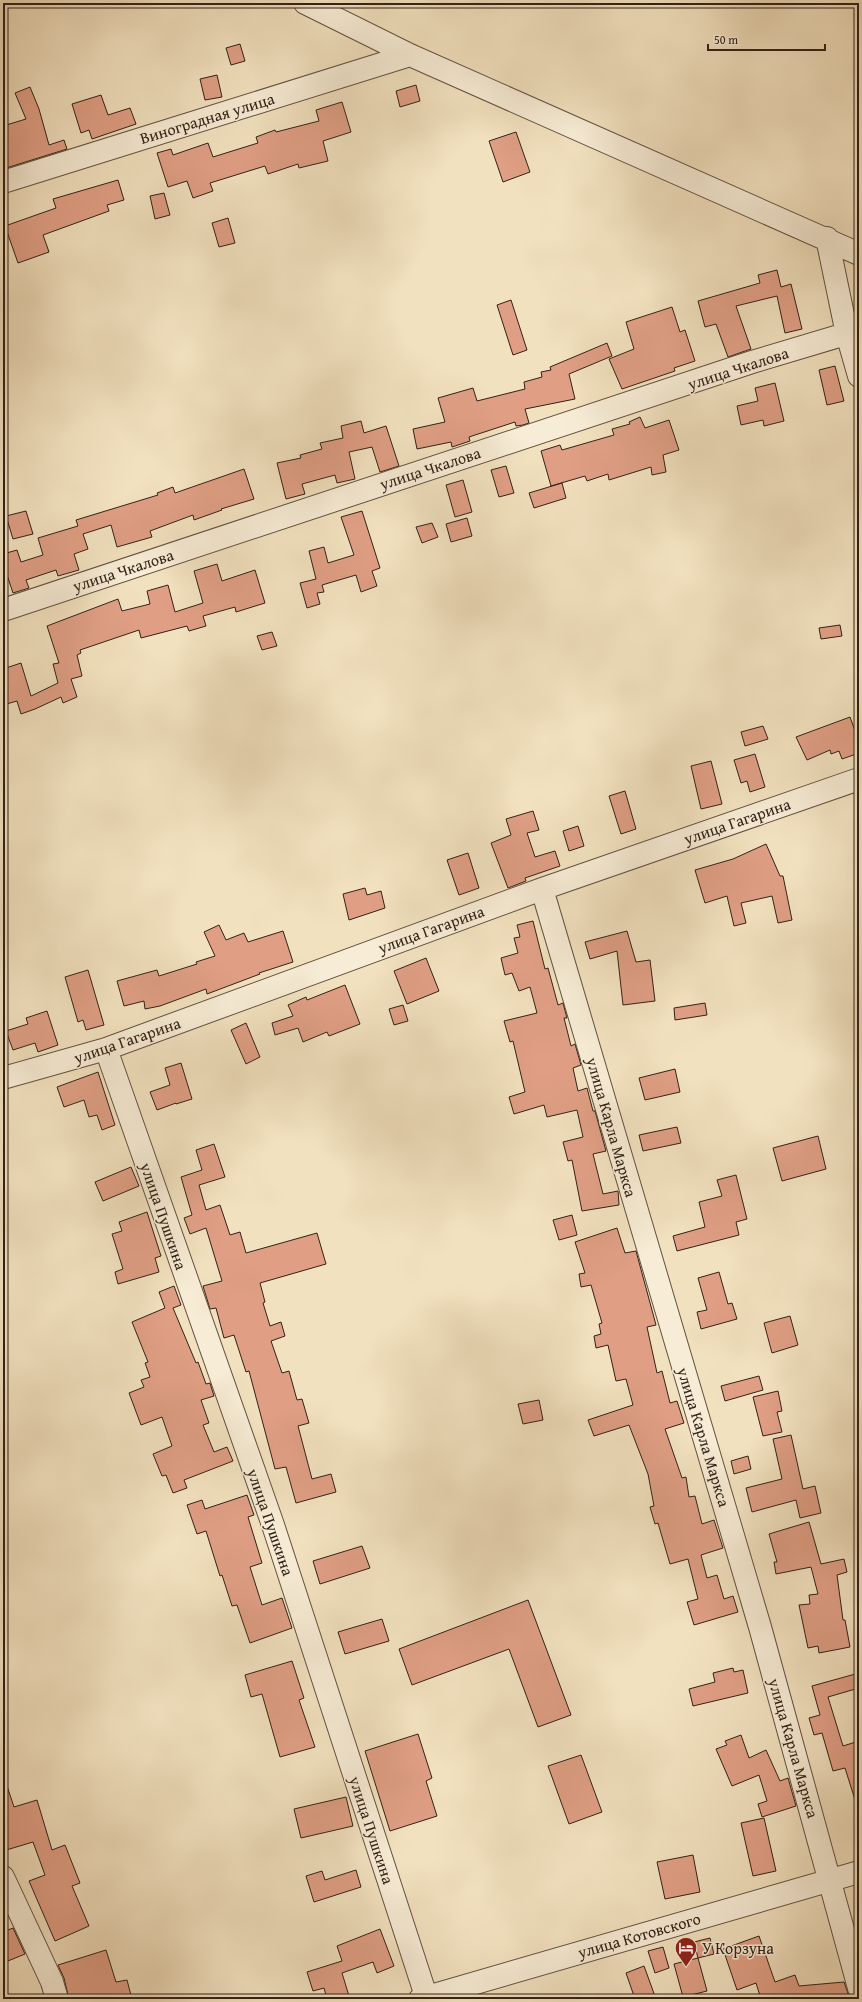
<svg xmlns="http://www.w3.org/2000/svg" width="862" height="2002" viewBox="0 0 862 2002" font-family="'Gentium Book Plus',serif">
<rect width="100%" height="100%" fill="#f2e1bf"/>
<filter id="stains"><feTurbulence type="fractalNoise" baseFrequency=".005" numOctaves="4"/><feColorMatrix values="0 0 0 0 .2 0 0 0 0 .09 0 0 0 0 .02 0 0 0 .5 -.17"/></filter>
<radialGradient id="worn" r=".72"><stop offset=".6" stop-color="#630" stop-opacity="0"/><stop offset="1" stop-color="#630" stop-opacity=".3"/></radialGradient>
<!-- building -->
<path fill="#e09f85" stroke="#322116" d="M240,44L245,61L231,65L226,48Z
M217,75L222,97L205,100L200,79Z
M416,85L420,101L400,107L396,91Z
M30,87L39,109L49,145L64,140L67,149L3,169V126L26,119L15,93Z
M101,95L108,115L130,108L136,124L92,139L89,130L81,133L72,104Z
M342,102L351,132L323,141L328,161L299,168L298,164L268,174L265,166L210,183L213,191L193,198L187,181L168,187L157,153L171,149L173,155L208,143L213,157L258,143L256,137L275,130L276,132L319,121L316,110Z
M516,132L530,172L503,182L489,141Z
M118,180L124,200L107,205L109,211L43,235L49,252L18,263L5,226L56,208L53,199Z
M164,193L170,215L155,219L150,196Z
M228,218L235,243L219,247L212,223Z
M777,270L781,287L791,284L802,329L785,333L777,296L736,306L751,349L728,357L716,324L705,327L698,301L760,283L758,275Z
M511,300L527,350L513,355L497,305Z
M672,307L680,332L685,330L695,361L674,368L675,371L622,389L609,359L634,349L626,322Z
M607,343L612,356L569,374L575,399L525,409L529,423L523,425L516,426L515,422L469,437L470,441L452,447L451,442L417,449L413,429L445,422L438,398L473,388L477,401L525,389L524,382L542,377L541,372L551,370L550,367Z
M835,366L844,401L827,405L819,370Z
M775,383L784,421L764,426L763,420L741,425L737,406L758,401L755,388Z
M640,417L645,428L669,420L679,450L663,455L666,472L652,475L651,467L609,480L608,474L587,481L585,476L551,486L541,451L560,445L562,450L614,435L612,429L630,424L629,422Z
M361,421L364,433L386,426L399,466L380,472L372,447L349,452L355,479L337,483L335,475L302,484L305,494L286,499L277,463L301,458L300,455L322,449L320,443L343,438L341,426Z
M506,466L514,493L499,497L491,470Z
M244,469L254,499L221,509L222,510L194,520L193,515L150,531L152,537L117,547L111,525L83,534L88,549L74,554L79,570L58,576L56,570L26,580L29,588L13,593L5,569L3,570V554L17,550L21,562L43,555L38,538L78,526L76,520L158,495L157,493L173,487L175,493Z
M463,480L472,512L455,517L446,485Z
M562,483L566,498L534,508L529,493Z
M26,511L33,534L13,539L6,516Z
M362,511L380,568L372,571L377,586L361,592L356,575L322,585L324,592L317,593L320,604L307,608L300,583L316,579L309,551L324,547L328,563L354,555L341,517Z
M467,518L472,536L451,542L446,524Z
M432,523L438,537L422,543L416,527Z
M217,564L222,581L255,570L265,603L236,612L235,607L203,616L206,626L189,631L187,626L141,638L139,630L80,650L81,653L77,655L82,676L71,679L77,697L63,703L61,697L35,709L21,714L17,701L3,705V669L21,663L31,696L58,683L53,664L59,663L47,626L118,599L122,611L150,604L147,591L168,585L175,612L203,603L194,571Z
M840,625L842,636L821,639L819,628Z
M272,632L277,646L262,650L257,636Z
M850,717L859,742V753L842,759L839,751L831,754L830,750L807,760L796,737Z
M763,726L768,739L745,746L741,732Z
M755,754L765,787L750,792L747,781L741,783L734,760Z
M711,761L722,804L701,809L691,766Z
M625,791L636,829L621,834L609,796Z
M533,811L539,830L527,833L535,857L555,851L560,866L525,878L526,881L508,888L491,843L511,835L506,819Z
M578,826L584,846L569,851L563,831Z
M766,844L780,876H783L792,920L778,923L772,896L741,903L746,923L734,926L727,896L705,903L695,870L733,859Z
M468,853L479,888L459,895L447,860Z
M365,888L367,895L381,891L385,908L349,920L343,894Z
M533,921L545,969L548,968L558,1005L563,1003L567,1018H564L571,1046L575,1044L581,1065L573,1068L578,1091L587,1088L593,1111H595L606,1151L593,1154L603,1194L618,1191L619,1205L582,1211L572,1160L568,1161L563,1142L583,1137L577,1110L547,1117L544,1105L514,1114L509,1097L525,1092L513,1041L510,1042L504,1021L537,1013L530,987L519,991L512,973L505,975L501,958L518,953L514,938L520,937L517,925Z
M219,925L226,940L244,933L248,942L283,931L293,962L259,973L260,974L207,994L206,989L160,1006L145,1009L144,1001L124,1006L117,981L157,970L159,976L197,964L196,962L215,956L204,932Z
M627,931L636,962L650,960L655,1001L623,1005L617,951L590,959L585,942Z
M426,958L439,991L407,1004L394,971Z
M88,970L104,1025L86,1030L83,1020L78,1022L65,977Z
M345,985L360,1024L329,1036L327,1032L303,1042L298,1028L275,1035L272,1023L293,1016L288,1005L306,997L307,1000Z
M705,1003L707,1015L675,1020L674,1008Z
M403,1005L408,1021L394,1025L389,1009Z
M47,1011L58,1045L38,1052L35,1043L13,1050L6,1031L28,1024L26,1018Z
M246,1023L260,1057L246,1064L231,1030Z
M181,1063L192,1099L176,1104V1103L157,1110L150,1092L170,1085L165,1068Z
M675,1069L680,1092L645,1100L639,1078Z
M98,1072L115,1125L102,1130L97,1115L89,1117L84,1100L64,1107L57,1087Z
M677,1127L681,1143L643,1151L639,1135Z
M818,1136L826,1169L782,1181L773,1148Z
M214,1144L225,1177L199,1185L206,1210L220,1205L230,1235L240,1232L246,1253L317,1233L326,1264L260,1283L265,1302L263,1303L270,1326L281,1322L285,1336L271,1341L282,1373L289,1371L297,1400L302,1399L309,1423L298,1426L312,1479L331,1474L336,1492L296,1503L286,1467L275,1469L249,1371L246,1372L234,1335L224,1338L216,1308L210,1309L203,1286L222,1281L206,1228L190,1234L184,1218L192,1215L181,1177L202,1170L196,1150Z
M131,1167L139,1186L103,1201L95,1182Z
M736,1175L747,1219L736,1222L739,1235L677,1251L673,1236L705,1227L699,1202L722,1196L717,1180Z
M147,1212L161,1256L155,1258L159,1272L118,1284L115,1272L123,1269L112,1234L122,1231L119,1222Z
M572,1215L577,1235L559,1240L553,1220Z
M617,1228L625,1253L636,1251L656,1325L647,1327L657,1373L662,1371L670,1403L677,1401L684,1423L665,1429L682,1478L686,1477L689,1497L695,1496L702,1524L714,1520L723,1548L701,1555L707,1578L717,1575L724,1599L733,1596L738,1612L694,1625L687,1602L698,1599L688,1559L670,1564L658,1523L655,1524L650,1507L654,1506L648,1474L629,1425L594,1436L588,1420L633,1405L626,1379L616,1381L608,1345L596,1348L594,1336L601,1334L599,1324L602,1323L591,1285L581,1287L579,1274L585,1273L575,1242Z
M719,1272L728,1304L732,1303L737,1319L701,1329L697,1312L707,1310L698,1278Z
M174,1286L181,1305L173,1308L196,1363L198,1362L206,1384L210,1383L214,1396L201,1400L209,1423L203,1425L214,1452L227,1447L233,1461L184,1480L187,1488L173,1493L166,1475L162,1476L153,1454L172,1446L162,1417L141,1425L129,1393L144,1387L141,1380L150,1377L145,1363L148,1362L132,1322L165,1308L159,1292Z
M790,1316L798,1345L772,1353L764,1323Z
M759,1376L763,1390L725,1401L721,1386Z
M778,1391L782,1411L777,1412L782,1432L763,1436L753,1397Z
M539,1400L543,1420L523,1424L518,1404Z
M791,1435L803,1489L815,1486L821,1513L800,1518L796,1500L752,1512L746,1488L782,1479L773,1439Z
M748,1456L751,1469L734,1474L731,1461Z
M247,1495L254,1515L248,1517L262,1563L250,1567L262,1605L282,1598L292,1628L250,1643L237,1605L232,1606L222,1575L220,1576L206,1531L197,1534L187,1505L202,1500L205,1509Z
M809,1522L821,1564L844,1559L847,1572L837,1575L843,1620H845L850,1647L819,1653L818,1646L808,1648L799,1605L810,1604L809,1595L818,1594L811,1567L776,1574L774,1562H777L769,1534Z
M362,1546L370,1568L320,1584L313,1561Z
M528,1600L571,1715L538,1727L509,1649L412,1685L399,1649Z
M382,1619L389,1641L345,1654L338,1632Z
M292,1661L304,1698L299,1700L315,1747L280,1757L262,1694L251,1697L245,1675Z
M733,1668L734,1672L743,1670L748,1693L693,1706L689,1689L715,1682L713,1673Z
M859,1673V1688L828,1697L843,1746L859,1741V1803H856L845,1768L833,1771L822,1733L814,1735L809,1718L820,1715L812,1686Z
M418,1734L432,1778L426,1781L437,1816L390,1831L365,1751Z
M741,1735L749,1758L766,1750L780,1781L788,1778L796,1806L762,1817L758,1804L767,1801L759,1775L732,1786L716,1749L727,1745L725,1741Z
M581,1755L602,1812L569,1824L548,1766Z
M5,1780L14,1807L37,1800L52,1850L65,1845L80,1883L72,1886L89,1926L55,1941L29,1881L45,1875L33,1842L3,1851V1781Z
M346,1797L353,1826L301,1838L294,1809Z
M764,1818L776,1871L753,1876L741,1823Z
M693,1855L700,1892L665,1899L657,1862Z
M356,1870L361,1887L314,1902L306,1876L322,1871L325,1880Z
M13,1928L25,1954L3,1963V1932Z
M380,1929L394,1966L377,1973L373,1962L342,1973L349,1996L339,1999H327L324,1988L313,1991L307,1972L342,1961L337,1946Z
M759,1936L775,1982L795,1975L799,1986L844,1982L850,1999H761L756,1983L737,1990L723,1949Z
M710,1938L714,1954L698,1958L694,1942Z
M663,1947L669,1968L655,1973L648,1951Z
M106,1950L116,1982L127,1980L132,1999H69L64,1978L58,1965Z
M698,1958L707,1991L683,1997L674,1964Z
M644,1966L656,1999H635L626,1973Z"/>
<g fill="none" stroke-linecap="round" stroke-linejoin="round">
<!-- minor casing -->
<g stroke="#625140" stroke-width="24">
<path id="minor" d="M305,3L410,55L859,254
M3,182L410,55
M827,238L847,334L859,376
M3,610L752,362L859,330
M542,889L760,1627L859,1988
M106,1049L273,1525L427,1999
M3,1078L106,1049L542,889L859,779
M3,1877L52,1982L57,1999
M420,1999L859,1872"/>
</g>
<!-- minor -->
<use href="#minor" stroke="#f7ecd5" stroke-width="22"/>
</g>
<!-- icons -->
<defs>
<g id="hotel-pin" transform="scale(1.15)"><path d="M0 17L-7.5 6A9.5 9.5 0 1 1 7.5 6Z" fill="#8f2418" stroke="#f7ecd5"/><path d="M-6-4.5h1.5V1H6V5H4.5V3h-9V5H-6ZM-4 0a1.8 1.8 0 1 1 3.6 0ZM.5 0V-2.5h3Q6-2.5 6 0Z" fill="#fff"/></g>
</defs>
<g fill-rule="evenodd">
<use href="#hotel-pin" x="686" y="1948"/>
</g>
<g text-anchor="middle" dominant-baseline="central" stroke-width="3" stroke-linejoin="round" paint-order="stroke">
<!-- street labels -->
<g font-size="16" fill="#322116" stroke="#f7ecd5">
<text transform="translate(207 118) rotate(-17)">Виноградная улица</text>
<text transform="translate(738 368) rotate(-18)">улица Чкалова</text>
<text transform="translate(430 468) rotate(-18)">улица Чкалова</text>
<text transform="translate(123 570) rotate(-18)">улица Чкалова</text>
<text transform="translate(737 821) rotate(-19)">улица Гагарина</text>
<text transform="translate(431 929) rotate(-20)">улица Гагарина</text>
<text transform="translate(127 1040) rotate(-19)">улица Гагарина</text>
<text transform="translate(612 1127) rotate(74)">улица Карла Маркса</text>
<text transform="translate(164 1216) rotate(71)">улица Пушкина</text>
<text transform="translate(704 1437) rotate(73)">улица Карла Маркса</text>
<text transform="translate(271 1522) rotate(71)">улица Пушкина</text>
<text transform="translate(794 1748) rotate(74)">улица Карла Маркса</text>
<text transform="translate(372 1830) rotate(72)">улица Пушкина</text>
<text transform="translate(639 1935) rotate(-16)">улица Котовского</text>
</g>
<!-- poi labels -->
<g font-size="16" fill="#322116" stroke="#f7ecd5" text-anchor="start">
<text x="702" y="1948">У Корзуна</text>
</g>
</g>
<!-- margin -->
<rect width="862" height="2002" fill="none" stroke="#f2e1bf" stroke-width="16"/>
<rect x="4" y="4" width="854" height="1994" fill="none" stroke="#322116" stroke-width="2"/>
<rect x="8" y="8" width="846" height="1986" fill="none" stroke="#322116"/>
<!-- scale -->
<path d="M708 44v6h117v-6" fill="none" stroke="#322116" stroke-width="2"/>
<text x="714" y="44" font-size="12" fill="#322116" stroke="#f7ecd5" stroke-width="3" paint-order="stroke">50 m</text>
<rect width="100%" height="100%" filter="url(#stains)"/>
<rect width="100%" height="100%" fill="url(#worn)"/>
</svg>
